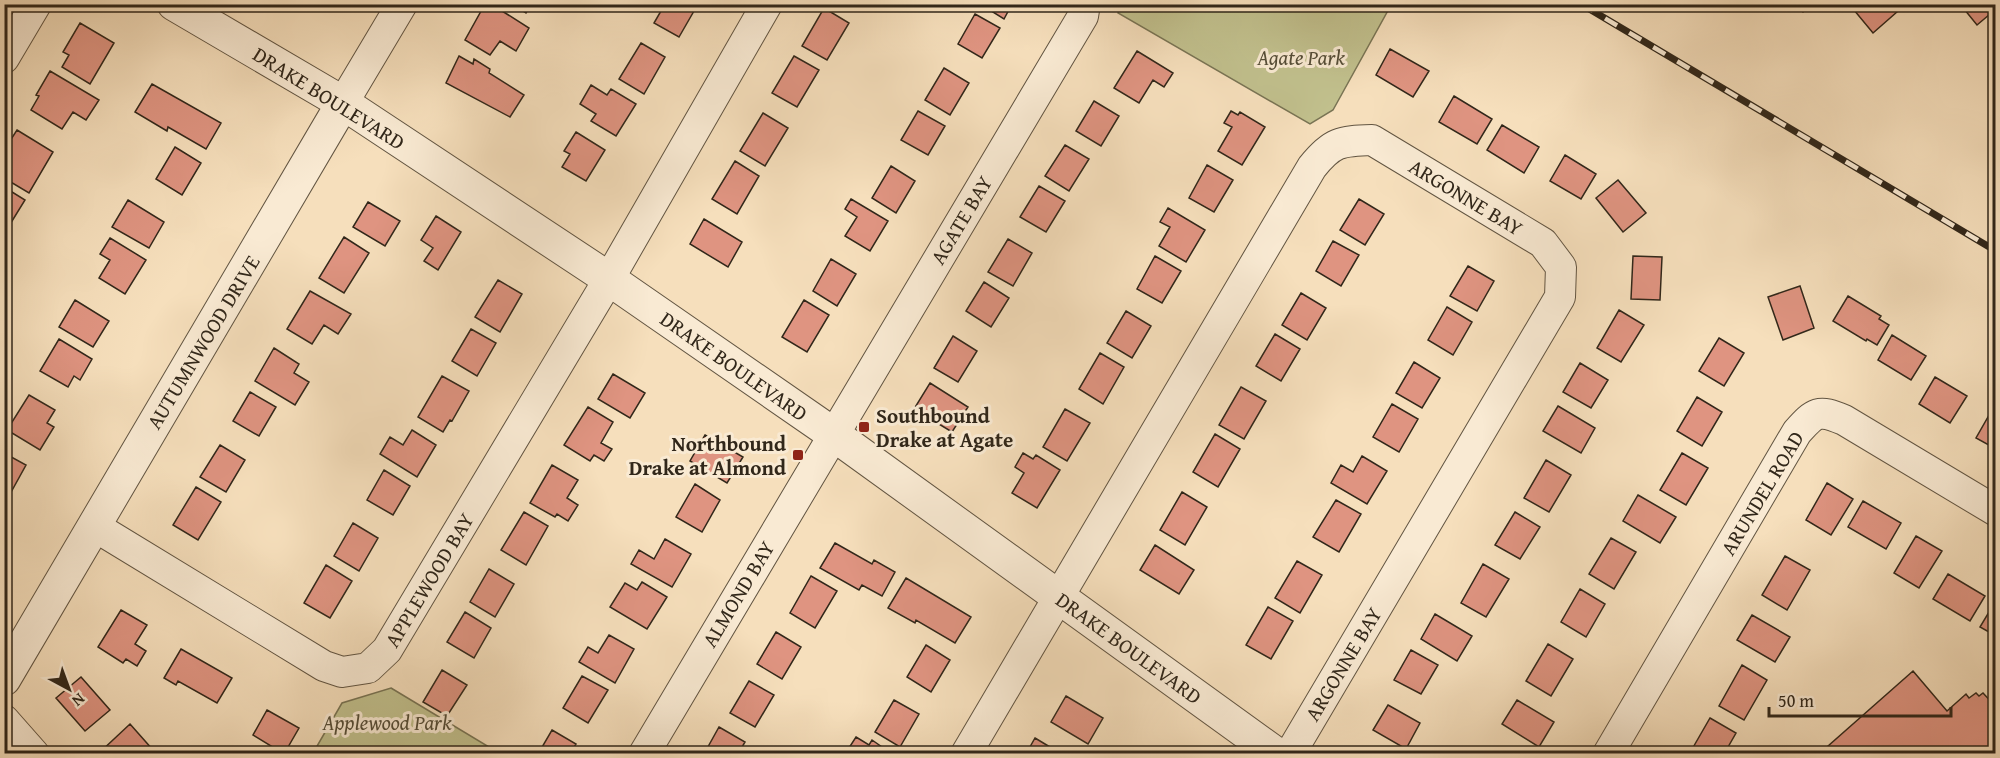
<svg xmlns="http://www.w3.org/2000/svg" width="2000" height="758" viewBox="0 0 2000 758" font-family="'Gentium Book Plus',serif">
<rect width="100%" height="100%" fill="#f6dfbc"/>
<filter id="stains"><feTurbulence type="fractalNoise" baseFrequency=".00333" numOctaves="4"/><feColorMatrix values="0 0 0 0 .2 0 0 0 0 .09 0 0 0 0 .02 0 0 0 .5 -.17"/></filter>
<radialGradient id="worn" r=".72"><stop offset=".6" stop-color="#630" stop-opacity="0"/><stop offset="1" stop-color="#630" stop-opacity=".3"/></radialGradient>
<!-- green -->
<path fill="#c1c08d" stroke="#797454" stroke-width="1.5" d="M1122,4H1391V5L1333,110L1310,124L1118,13Z
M391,688L499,753H313L342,703Z"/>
<!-- building -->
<path fill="#df9481" stroke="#31271a" stroke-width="1.5" d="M485,4H491L529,28L516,51L500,41L490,55L465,40Z
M512,4H531L526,13Z
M665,4H698L679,37L654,23Z
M980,4H1012L1004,19Z
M1797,4H1812L1803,12Z
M1849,4H1906L1873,33Z
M1960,4H1996V9L1977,25Z
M824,8L849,23L827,60L802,46Z
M975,14L1000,28L982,58L958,44Z
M80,23L114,43L90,84L62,67L69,55L63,52Z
M641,43L665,57L644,94L619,79Z
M1390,49L1429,71L1413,97L1376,75Z
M1137,51L1173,73L1164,87L1153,80L1139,103L1114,88Z
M459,56L473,64L474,59L490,69L489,73L524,95L510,117L446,83Z
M794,56L819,70L797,107L772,93Z
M944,68L969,83L950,115L925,100Z
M50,71L99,100L86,120L73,112L62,129L31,110L39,96L36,95Z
M152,84L221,123L206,149L168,127L167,131L135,112Z
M591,85L607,95L611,89L636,104L616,136L591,121L596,114L580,104Z
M1454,96L1492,119L1477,144L1439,122Z
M1094,101L1119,116L1101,146L1076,131Z
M918,111L945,126L928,155L901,140Z
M1231,111L1238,115L1240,112L1265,127L1242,165L1218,151L1232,127L1224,123Z
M763,113L788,128L765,166L740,151Z
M1502,125L1539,147L1524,173L1487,150Z
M17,130L53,152L29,193L4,178V164L8,158L4,155V150Z
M576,132L605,150L586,181L562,167L570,154L564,151Z
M1065,145L1089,159L1069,191L1045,176Z
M175,147L201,163L182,195L156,179Z
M1565,155L1596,174L1581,199L1550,181Z
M735,161L759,176L737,214L712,199Z
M1207,165L1233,180L1214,212L1189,198Z
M891,166L915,181L896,213L872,198Z
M1618,180L1646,213L1623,232L1596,198Z
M1039,186L1065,201L1046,232L1020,217Z
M4,187L25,200L4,234Z
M851,199L888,221L870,251L845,236L857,217L845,209Z
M1359,199L1384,214L1365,245L1340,230Z
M128,200L164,222L149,248L112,227Z
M368,202L400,221L385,246L353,227Z
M1168,208L1205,230L1186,262L1159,246L1170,227L1160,222Z
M436,216L461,232L438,270L424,261L433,248L421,240Z
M704,219L742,242L728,267L690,244Z
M344,237L369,253L344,293L319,278Z
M110,238L146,260L125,294L99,278L110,260L100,254Z
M1008,239L1032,253L1013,286L988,272Z
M1333,241L1359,255L1341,286L1316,271Z
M1155,256L1181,271L1162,303L1137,289Z
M1633,256L1662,257L1660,300L1631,299Z
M831,259L856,274L837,306L813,291Z
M1468,266L1494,281L1477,311L1450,296Z
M498,280L522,294L500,332L475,317Z
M984,282L1009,298L991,327L966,311Z
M1800,286L1814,328L1783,340L1768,297Z
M310,291L351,314L338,334L324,325L312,344L287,329Z
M1301,293L1326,308L1307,340L1282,325Z
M1848,296L1881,316L1879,319L1889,325L1877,345L1867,339L1866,341L1833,321Z
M75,300L109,321L93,347L59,327Z
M804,300L829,315L807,352L782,337Z
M1447,307L1472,322L1453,355L1428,340Z
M1619,310L1644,325L1621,362L1597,348Z
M1126,311L1151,326L1132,358L1107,343Z
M471,329L496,343L477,376L452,361Z
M1275,334L1300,349L1281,381L1256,366Z
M1892,335L1926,356L1911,380L1878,360Z
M953,336L977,351L958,382L934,368Z
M1719,338L1744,353L1724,386L1699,371Z
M59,339L92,359L80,380L74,376L68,387L40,371Z
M274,348L299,364L294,373L309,382L295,405L255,381Z
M1100,353L1124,367L1103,404L1079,389Z
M1414,362L1440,378L1422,408L1396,393Z
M1580,363L1608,380L1591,408L1563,392Z
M613,374L645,393L630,418L598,399Z
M442,376L469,391L452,421L450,420L443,432L418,417Z
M1935,377L1967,396L1950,423L1919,404Z
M930,383L968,407L952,432L914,409Z
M1241,387L1266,401L1244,439L1219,425Z
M250,392L276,407L259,436L233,421Z
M29,395L55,410L47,423L54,427L40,450L7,430Z
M1697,397L1722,412L1702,446L1677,431Z
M1392,404L1418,419L1399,452L1373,437Z
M1558,406L1595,428L1581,453L1543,431Z
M588,407L613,422L601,443L612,449L604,461L594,455L590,461L564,445Z
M1065,409L1090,423L1067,461L1043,447Z
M1992,410L1996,412V449L1976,438Z
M412,430L436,445L417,477L380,454L390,437L403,445Z
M1215,434L1240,449L1218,487L1193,472Z
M705,435L743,457L727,483L690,461Z
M220,445L245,460L226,492L200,477Z
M4,453L26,465L10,494L4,491Z
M1023,453L1033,459L1036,455L1060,470L1037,508L1012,493L1024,473L1015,467Z
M1682,453L1708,468L1686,505L1660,490Z
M1362,456L1387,471L1367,504L1331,483L1341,465L1353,472Z
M1546,460L1571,475L1549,512L1524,498Z
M552,465L578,480L567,498L578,505L568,521L557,514L555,517L530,503Z
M384,470L410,486L393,515L367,500Z
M1827,483L1853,499L1831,535L1806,520Z
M695,484L720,500L702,532L676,517Z
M196,487L221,502L198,540L173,525Z
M1182,492L1207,507L1185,545L1160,530Z
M1638,495L1676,517L1660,543L1623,521Z
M1336,500L1361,514L1339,552L1313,537Z
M1863,501L1901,523L1886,549L1848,527Z
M524,512L548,526L526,565L501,550Z
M1515,512L1540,527L1520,559L1495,545Z
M353,523L378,538L359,571L334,556Z
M1916,536L1942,551L1919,588L1894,573Z
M1611,538L1636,552L1614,589L1589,574Z
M665,539L691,554L672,587L631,564L639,550L654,559Z
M835,543L872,564L874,560L895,572L882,596L862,585L859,590L820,568Z
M1155,545L1194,570L1179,594L1140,570Z
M1785,556L1810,570L1787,610L1762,595Z
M1297,561L1322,575L1300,613L1275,598Z
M1483,564L1509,579L1486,617L1461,603Z
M326,565L352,581L330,618L304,603Z
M489,569L514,584L495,617L470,602Z
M1948,574L1985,596L1970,621L1933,599Z
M811,576L837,591L815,628L790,613Z
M906,578L971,617L955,643L916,620L915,623L888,608Z
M642,582L667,597L647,629L610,607L625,583L637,590Z
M1580,589L1605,604L1586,637L1561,622Z
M1995,602H1996V636L1980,627Z
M1268,607L1293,621L1271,659L1246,645Z
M121,610L147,625L135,644L146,651L137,666L126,659L123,663L98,647Z
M465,612L491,628L474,658L447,642Z
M1435,614L1472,636L1457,661L1421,639Z
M1752,615L1790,637L1775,662L1737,640Z
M776,632L801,647L782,679L757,664Z
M609,635L634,649L615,683L579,662L588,647L598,653Z
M1548,644L1573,659L1551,696L1526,681Z
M926,645L950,660L931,692L907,677Z
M181,649L232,678L217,703L178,681L176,685L164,678Z
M1411,650L1438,665L1421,694L1394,680Z
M1742,665L1767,680L1744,720L1719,706Z
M442,670L467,685L447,716L423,702Z
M1913,671L1947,711L1966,694L1969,698L1976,693L1979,696L1983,693L1996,707V754H1819Z
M582,676L608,690L588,723L563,708Z
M81,677L110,710L85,731L56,698Z
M749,681L774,695L755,727L730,713Z
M1066,696L1103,718L1088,744L1051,722Z
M894,700L919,714L900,747L875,732Z
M1517,700L1554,722L1539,747L1502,724Z
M1388,705L1420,723L1406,749L1373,730Z
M267,710L299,728L284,754L253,735Z
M1710,718L1736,733L1724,754H1695L1691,751Z
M130,724L153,750L149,754H98Z
M719,727L745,742L738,754H704Z
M552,730L576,744L570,754H538Z
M856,737L869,745L872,740L892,754H845Z
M1035,738L1060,753V754H1026Z
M1509,747L1520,754H1505Z"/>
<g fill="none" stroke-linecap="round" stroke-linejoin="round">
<!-- minor casing -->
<g stroke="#625542" stroke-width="32">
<path id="minor" d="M4,58L36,4
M343,103L402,4
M94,526L324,666L342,672L368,668L387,650L609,279L767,4
M4,720L34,754
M644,754L1083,16L1085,4
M966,754L1312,167C1332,142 1340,141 1372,140L1543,243L1561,267L1560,297L1290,754
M1608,754L1797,432C1815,412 1818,409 1844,420L1996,511"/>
</g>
<!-- tertiary casing -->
<g stroke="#625542" stroke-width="35">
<path id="tertiary" d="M174,4L343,103L609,279L833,434L1276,754
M4,679L343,103"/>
</g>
<!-- minor -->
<use href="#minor" stroke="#f9ead3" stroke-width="30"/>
<!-- tertiary -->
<use href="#tertiary" stroke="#f9ead3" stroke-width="33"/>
<!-- rail casing -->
<g stroke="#31271a" stroke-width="7">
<path id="rail" d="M1581,4L1996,251"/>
</g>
<!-- rail -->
<use href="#rail" stroke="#f9ead3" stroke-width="4.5" stroke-dasharray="14" stroke-linecap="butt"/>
</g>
<!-- markers -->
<g fill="#8f2418" stroke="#f9ead3" stroke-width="2">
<rect x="858" y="421" width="12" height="12" rx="3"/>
<rect x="792" y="449" width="12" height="12" rx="3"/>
</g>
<g text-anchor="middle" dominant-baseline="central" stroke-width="6" stroke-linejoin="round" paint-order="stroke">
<!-- park labels -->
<g font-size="21" font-style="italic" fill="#554d37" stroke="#f9ead3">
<text x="1301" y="57">Agate Park</text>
<text x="387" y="722">Applewood Park</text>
</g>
<!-- street labels -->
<g font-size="21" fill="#31271a" stroke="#f9ead3">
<text transform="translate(329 98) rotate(32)">DRAKE BOULEVARD</text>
<text transform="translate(1466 197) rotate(31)">ARGONNE BAY</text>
<text transform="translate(961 220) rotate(-59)">AGATE BAY</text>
<text transform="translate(203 342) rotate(-59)">AUTUMNWOOD DRIVE</text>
<text transform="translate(734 366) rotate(35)">DRAKE BOULEVARD</text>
<text transform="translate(1762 493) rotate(-59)">ARUNDEL ROAD</text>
<text transform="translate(429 580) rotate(-59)">APPLEWOOD BAY</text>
<text transform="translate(738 594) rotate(-59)">ALMOND BAY</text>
<text transform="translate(1129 648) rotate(36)">DRAKE BOULEVARD</text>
<text transform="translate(1343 664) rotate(-59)">ARGONNE BAY</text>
</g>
<!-- poi labels -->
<g font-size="21" font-weight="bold" fill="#31271a" stroke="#f9ead3" text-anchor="start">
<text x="876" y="415">Southbound<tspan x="876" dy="24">Drake at Agate</tspan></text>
<text x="786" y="443" text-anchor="end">Northbound<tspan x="786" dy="24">Drake at Almond</tspan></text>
</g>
</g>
<!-- margin -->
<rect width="2000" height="758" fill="none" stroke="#f6dfbc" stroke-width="24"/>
<rect x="6" y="6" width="1988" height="746" fill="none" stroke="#31271a" stroke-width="3"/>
<rect x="12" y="12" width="1976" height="734" fill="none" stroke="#31271a" stroke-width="1.5"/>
<!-- north arrow -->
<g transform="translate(69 689) rotate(139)" stroke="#f9ead3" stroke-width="4.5" paint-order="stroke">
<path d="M0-4.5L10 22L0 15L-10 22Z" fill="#31271a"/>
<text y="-9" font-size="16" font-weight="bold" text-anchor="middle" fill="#31271a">N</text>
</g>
<!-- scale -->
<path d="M1769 707v9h182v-9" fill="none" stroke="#31271a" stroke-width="3"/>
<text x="1778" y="707" font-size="18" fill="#31271a" stroke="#f9ead3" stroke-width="4.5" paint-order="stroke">50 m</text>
<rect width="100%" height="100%" filter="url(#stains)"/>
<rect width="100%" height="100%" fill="url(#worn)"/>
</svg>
